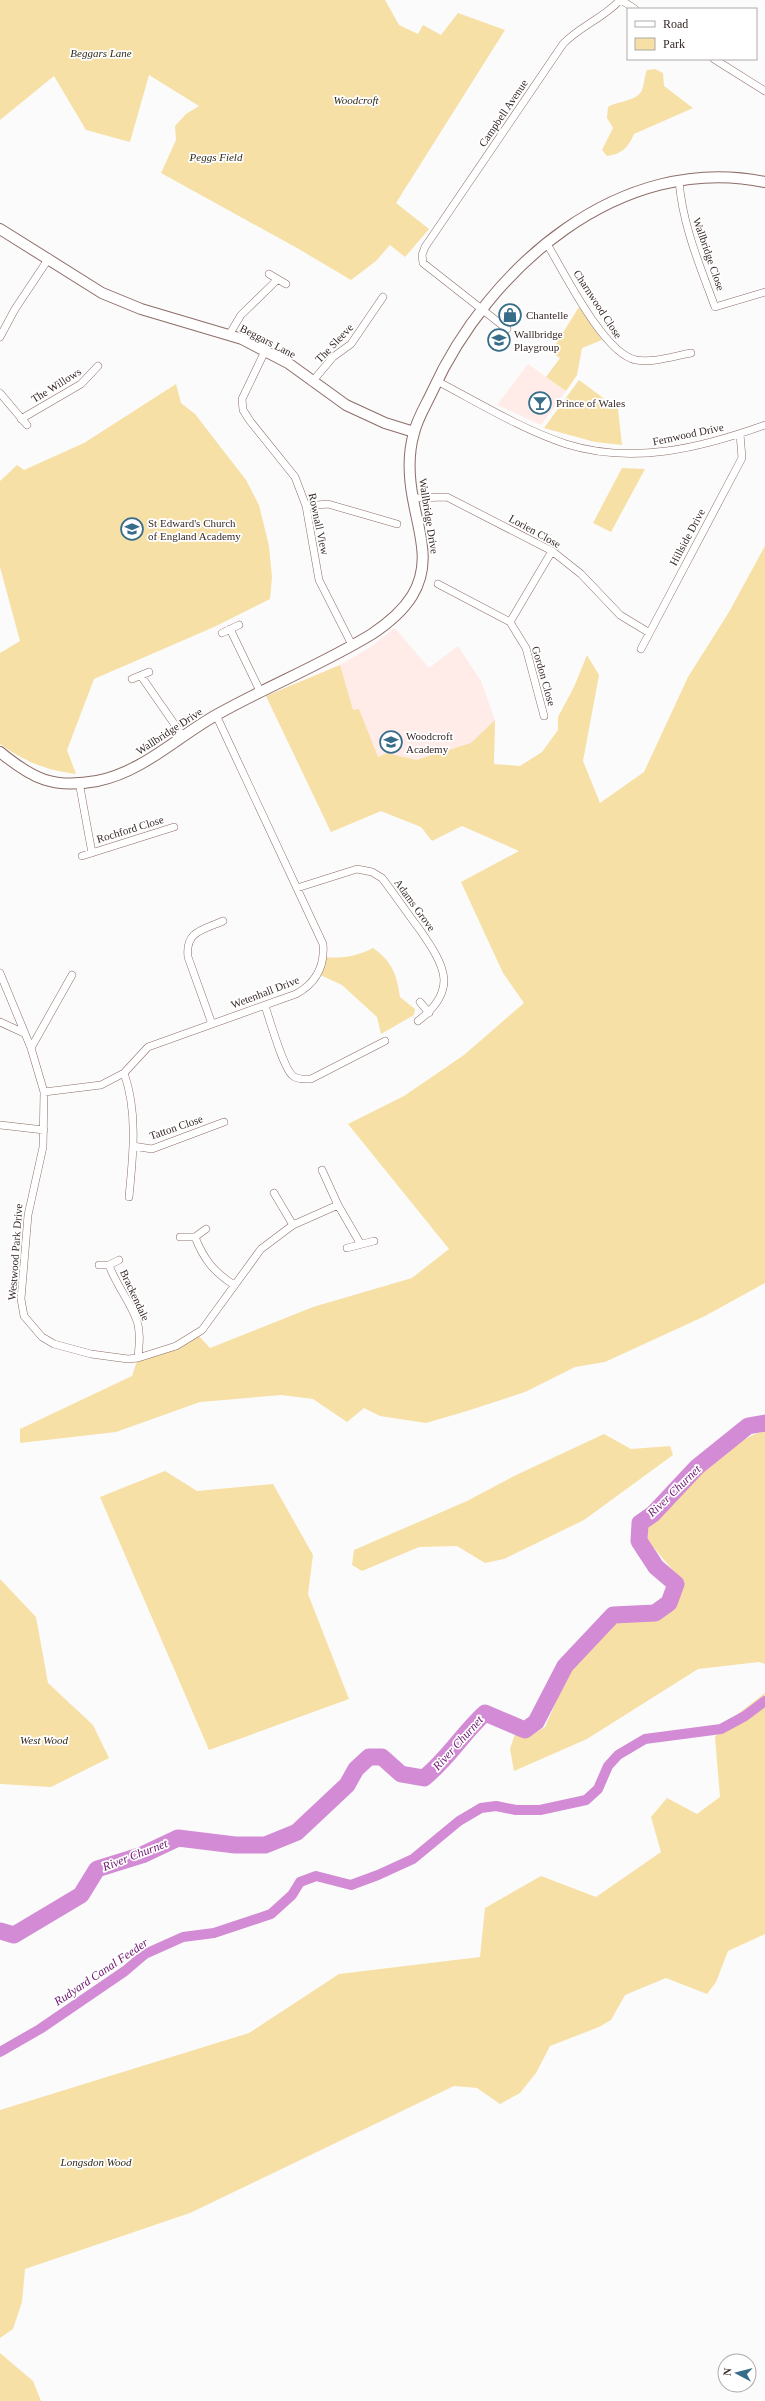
<svg xmlns="http://www.w3.org/2000/svg" width="765" height="2401" viewBox="0 0 765 2401" font-family="'Times New Roman',serif">
<rect width="100%" height="100%" fill="#fbfbfb"/>
<!-- built -->
<path fill="#ffece9" d="M528,364L566,391L541,425L497,405Z
M395,628L429,668L458,646L481,681L495,720L493,764L331,832L266,696L340,665L369,648Z"/>
<!-- green -->
<path fill="#f7e0a5" d="M0,0H385L399,25L418,34L423,25L441,35L458,13L505,30L396,203L429,229L405,257L390,245L376,261L351,280L297,248L161,173L176,140L175,126L186,114L199,106L149,75L130,142L86,130L54,76L0,120Z
M655,69L663,73L664,86L693,108L634,134C628,148 622,154 607,156L602,150L613,128L607,118L608,107C617,101 634,102 641,92C644,88 644,77 647,70Z
M579,307L602,340L582,348L577,375L566,391L546,377L560,358L551,352Z
M579,380L618,409L622,445L595,442L544,428Z
M176,384L181,403L195,414L246,480L259,505L269,546L272,577L270,599L214,627L94,679L67,750L76,774C45,770 26,762 0,744V653L20,641L0,567V481L17,465L24,470L84,443Z
M622,468L645,469L611,532L593,523Z
M765,546V1283L705,1316L605,1362L575,1367L525,1392L467,1411L426,1423L380,1416L364,1408L347,1422L313,1399L281,1395L200,1402L116,1432L20,1443V1429L132,1376L138,1358L197,1334L210,1348L313,1307L412,1278L449,1249L348,1124L404,1096L464,1055L524,1003L503,973L461,882L519,851L462,826L432,841L421,827L381,811L331,832L266,696L340,665L353,710L359,709L378,757L387,753L416,760L471,743L495,720L494,764L520,766L542,752L558,730V717L574,687L587,655L599,675L583,761L600,803L644,772L688,677L729,612Z
M373,948C392,961 397,975 400,997L415,1009L414,1015L381,1034L377,1017L342,985L318,974L324,957C342,959 358,956 373,948Z
M765,1431V1664L759,1662L698,1669L587,1739L514,1771L510,1749L516,1731L535,1733L545,1727L568,1674L613,1620L658,1618L676,1606L681,1587L676,1574L648,1541V1527C671,1503 733,1436 765,1431Z
M604,1434L631,1449L670,1446L673,1455L584,1520L504,1559L485,1563L457,1546L419,1547L362,1571L352,1565L354,1550L467,1501L514,1476Z
M165,1471L197,1491L273,1484L313,1555L308,1594L349,1699L209,1750L100,1497Z
M0,1579L36,1617L48,1683L93,1725L109,1758L51,1787L0,1784Z
M765,1693V1934L728,1951L716,1982L707,1994L666,1978L625,1995L611,2020L599,2027L550,2046L536,2073L520,2093L500,2104L477,2088L454,2086L190,2213L25,2269L22,2302L13,2329L0,2338V2110L249,2033L339,1974L480,1957L485,1908L541,1876L596,1897L661,1852L651,1817L667,1798L697,1814L720,1797L715,1737L739,1713Z
M0,2353L33,2381L41,2401H0Z"/>
<g fill="none" stroke-linecap="round" stroke-linejoin="round">
<!-- canal -->
<path stroke="#d28bd4" stroke-width="10" d="M0,2052L40,2029L125,1971L145,1954L183,1937L214,1933L271,1914L292,1895L300,1882L316,1876L351,1885L378,1875L413,1859L459,1821L481,1808L496,1806L516,1810H540L586,1800L598,1789L608,1766L618,1755L645,1739L721,1729L745,1716L765,1701"/>
<!-- river -->
<path stroke="#d28bd4" stroke-width="17" d="M0,1931L14,1935L81,1895L97,1869L142,1855L178,1838L235,1845H265L297,1832L347,1785L356,1769L369,1757H382L401,1774L424,1778C448,1759 463,1733 485,1713L525,1730L536,1722L565,1666L613,1615L655,1613L669,1603L676,1584L656,1567L639,1541L640,1523L653,1514L697,1467L748,1426L765,1423"/>
<!-- street casing -->
<g stroke="#8d6d68" stroke-width="8">
<path id="street" d="M621,0L635,9
M714,59L765,91
M679,180C682,224 700,266 715,307L765,292
M547,244C564,272 604,354 636,360C653,363 674,356 691,353
M269,274L286,284
M507,329L423,263L422,255L425,247L563,44C580,26 604,18 620,0
M229,335L241,315L277,280
M0,337L15,309L49,258
M265,351L242,399L243,410L250,421L295,477L306,506L319,580L352,645
M437,381C479,403 521,429 566,444C633,465 701,448 765,425
M312,382L333,357L351,344L383,297
M0,393L27,425
M21,419L81,384L98,366
M413,498L447,497L552,551L581,574L620,615L648,632
M306,506L328,504L397,524
M438,584L510,622L526,648L544,716
M510,622L552,551
M230,629L260,691
M222,633L239,625
M641,649L742,458L740,434
M141,676L182,735
M132,679L149,672
M79,782L92,853
M82,856L174,827
M297,888L357,869L372,872L382,878C395,895 407,913 420,930C445,966 459,990 418,1021
M0,973L31,1048L44,1092L43,1147L28,1215L21,1299L24,1316L42,1337L54,1344L91,1354L128,1359L138,1358L176,1346L202,1330L261,1249L293,1225L338,1205
M420,1002L429,1013
M265,1006C270,1020 283,1068 293,1076C298,1080 305,1079 311,1079L385,1041
M0,1022L24,1033
M212,1024L188,957C185,931 203,930 223,921
M31,1048L72,975
M124,1073C138,1112 133,1156 129,1197
M44,1092L101,1085L124,1073L148,1047L296,994C316,983 325,967 323,944L216,715
M0,1125L44,1130
M133,1146L152,1149L224,1122
M322,1170L338,1205L360,1243
M274,1193L293,1225
M180,1237H195L206,1229
M195,1237C204,1260 214,1272 234,1285
M347,1248L374,1241
M99,1265H109L119,1260
M109,1265C116,1285 130,1301 137,1321C141,1333 139,1346 138,1358"/>
</g>
<!-- secondary casing -->
<g stroke="#8d6d68" stroke-width="12">
<path id="secondary" d="M0,229L102,293L141,309L242,339L288,363L346,405L385,423L414,432
M0,752C33,779 53,789 97,781C143,772 178,736 218,714C268,686 323,664 372,634C387,624 402,612 412,596C432,564 419,533 413,499C409,478 408,453 414,433C417,419 426,405 432,392C488,268 620,152 765,182"/>
</g>
<!-- street -->
<use href="#street" stroke="#fff" stroke-width="7"/>
<!-- secondary -->
<use href="#secondary" stroke="#fff" stroke-width="10"/>
</g>
<!-- icons -->
<defs>
<g id="shop-ring" transform="scale(1.15)"><circle r="9.5" fill="#fff" stroke="#386d89" stroke-width="1.5"/><path d="M-5-2.5h2.3a2.7 3.5 0 0 1 5.4 0H5L5.5 6h-11ZM-1.5-2.5h3a1.5 2.3 0 0 0-3 0Z" fill="#386d89"/></g>
<g id="school-ring" transform="scale(1.15)"><circle r="9.5" fill="#fff" stroke="#386d89" stroke-width="1.5"/><path d="M0-5L7-2L0 1L-7-2ZM-4 1L0 2.5L4 1V4Q0 6-4 4Z" fill="#386d89"/></g>
<g id="bar-ring" transform="scale(1.15)"><circle r="9.5" fill="#fff" stroke="#386d89" stroke-width="1.5"/><path d="M-6-5H6L.8 .8V4.5H3.5V6h-7V4.5H-.8V.8Z" fill="#386d89"/></g>
</defs>
<g fill-rule="evenodd">
<use href="#shop-ring" x="510" y="315"/>
<use href="#school-ring" x="499" y="340"/>
<use href="#bar-ring" x="540" y="403"/>
<use href="#school-ring" x="132" y="529"/>
<use href="#school-ring" x="391" y="742"/>
</g>
<g text-anchor="middle" dominant-baseline="central" stroke-width="3.5" stroke-linejoin="round" paint-order="stroke">
<!-- park labels -->
<g font-size="11" font-style="italic" fill="#2f2917" stroke="#fff">
<text x="101" y="53">Beggars Lane</text>
<text x="356" y="100">Woodcroft</text>
<text x="216" y="157">Peggs Field</text>
<text x="44" y="1740">West Wood</text>
<text x="96" y="2162">Longsdon Wood</text>
</g>
<!-- street labels -->
<g font-size="11" fill="#372927" stroke="#fff">
<text transform="translate(503 113) rotate(-56)">Campbell Avenue</text>
<text transform="translate(709 254) rotate(71)">Wallbridge Close</text>
<text transform="translate(598 304) rotate(57)">Charnwood Close</text>
<text transform="translate(268 341) rotate(27)">Beggars Lane</text>
<text transform="translate(334 343) rotate(-46)">The Sleeve</text>
<text transform="translate(56 385) rotate(-32)">The Willows</text>
<text transform="translate(688 434) rotate(-12)">Fernwood Drive</text>
<text transform="translate(429 516) rotate(81)">Wallbridge Drive</text>
<text transform="translate(319 524) rotate(78)">Rownall View</text>
<text transform="translate(535 531) rotate(29)">Lorien Close</text>
<text transform="translate(687 537) rotate(-62)">Hillside Drive</text>
<text transform="translate(544 676) rotate(74)">Gordon Close</text>
<text transform="translate(169 731) rotate(-33)">Wallbridge Drive</text>
<text transform="translate(130 829) rotate(-17)">Rochford Close</text>
<text transform="translate(415 905) rotate(54)">Adams Grove</text>
<text transform="translate(265 992) rotate(-21)">Wetenhall Drive</text>
<text transform="translate(176 1127) rotate(-19)">Tatton Close</text>
<text transform="translate(15 1252) rotate(-86)">Westwood Park Drive</text>
<text transform="translate(135 1295) rotate(65)">Brackendale</text>
</g>
<!-- poi labels -->
<g font-size="11" fill="#372927" stroke="#fff" text-anchor="start">
<text x="526" y="315">Chantelle</text>
<text x="514" y="334">Wallbridge<tspan x="514" dy="13">Playgroup</tspan></text>
<text x="556" y="403">Prince of Wales</text>
<text x="148" y="523">St Edward's Church<tspan x="148" dy="13">of England Academy</tspan></text>
<text x="406" y="736">Woodcroft<tspan x="406" dy="13">Academy</tspan></text>
</g>
<!-- water labels -->
<g font-size="12" font-style="italic" fill="#6d1771" stroke="#fff">
<text transform="translate(674 1491) rotate(-44)">River Churnet</text>
<text transform="translate(458 1743) rotate(-48)">River Churnet</text>
<text transform="translate(135 1855) rotate(-21)">River Churnet</text>
<text transform="translate(101 1972) rotate(-34)">Rudyard Canal Feeder</text>
</g>
</g>
<!-- legend -->
<rect x="627" y="8" width="130" height="52" fill="#ffffff" stroke="#afa9a9"/>
<rect x="635" y="21" width="20" height="6" fill="#ffffff" stroke="#afa9a9"/>
<text x="663" y="28" font-size="12" fill="#372927">Road</text>
<rect x="635" y="38" width="20" height="12" fill="#f7e0a5" stroke="#afa9a9"/>
<text x="663" y="48" font-size="12" fill="#372927">Park</text>
<!-- north arrow -->
<g transform="translate(737 2373) rotate(277)"><circle r="19" fill="#ffffff" stroke="#afa9a9"/>
<path d="M0-3L7 15L0 10L-7 15Z" fill="#386d89"/>
<text y="-6" font-size="11" font-weight="bold" text-anchor="middle" fill="#372927">N</text>
</g>
</svg>
